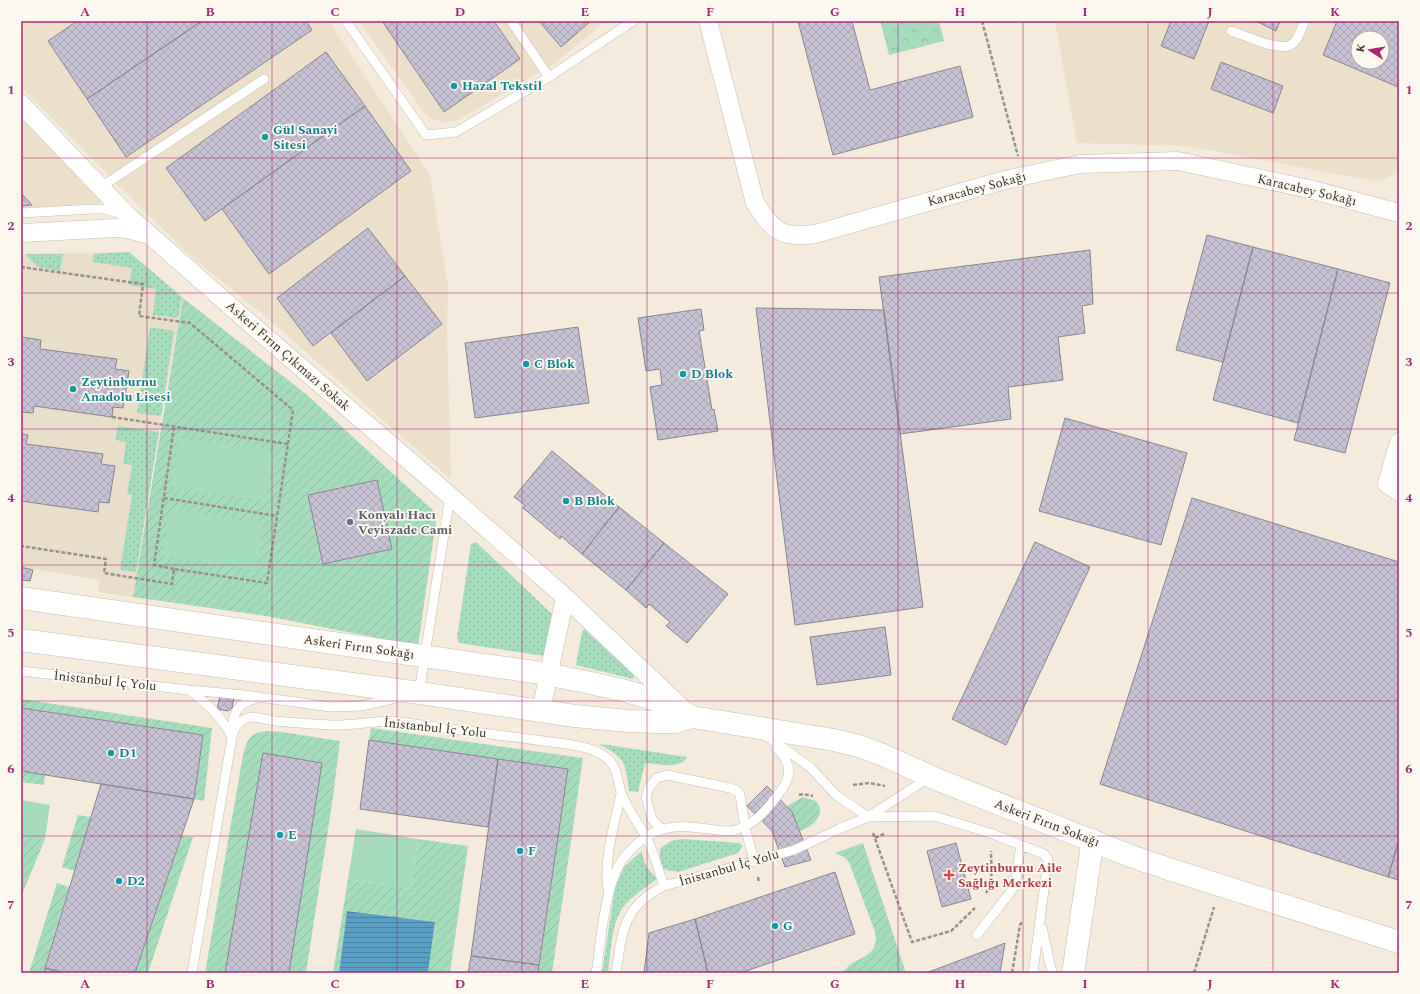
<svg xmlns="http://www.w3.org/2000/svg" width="1420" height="994" viewBox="0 0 1420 994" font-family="Spectral,serif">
<defs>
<pattern id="grass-dots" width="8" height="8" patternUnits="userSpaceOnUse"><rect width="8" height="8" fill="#a5ddbc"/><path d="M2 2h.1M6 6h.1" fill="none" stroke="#8fbea2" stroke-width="1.8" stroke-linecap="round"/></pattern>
<pattern id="park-crowns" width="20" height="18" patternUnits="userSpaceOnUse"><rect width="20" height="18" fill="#a5ddbc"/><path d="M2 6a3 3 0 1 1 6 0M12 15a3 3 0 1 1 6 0" fill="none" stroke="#8fbea2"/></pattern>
<pattern id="garden-furrows" width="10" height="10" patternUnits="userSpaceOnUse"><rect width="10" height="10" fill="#a5ddbc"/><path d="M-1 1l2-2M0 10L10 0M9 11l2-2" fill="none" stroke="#8fbea2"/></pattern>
<pattern id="water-rules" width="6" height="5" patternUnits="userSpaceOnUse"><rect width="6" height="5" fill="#59a0c4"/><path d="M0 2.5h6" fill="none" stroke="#4b83a0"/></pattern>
<pattern id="building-cross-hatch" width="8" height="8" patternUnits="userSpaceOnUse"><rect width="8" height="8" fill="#c6c2d3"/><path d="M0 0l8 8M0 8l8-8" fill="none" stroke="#aba7b5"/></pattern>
</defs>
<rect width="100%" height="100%" fill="#f4ebdc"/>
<!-- built -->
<path fill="#ece0ca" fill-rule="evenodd" d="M21,21H329L430,175L448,286L447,331L451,479L394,430L263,314L195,260L138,205L21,87Z
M359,21H606L554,64L458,120L448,122H441L432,119L423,111Z
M1055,21H1399V171L1387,178L1374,181L1188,146L1077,143ZM1358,38H1382V62H1358Z
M21,113L103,203L21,208Z"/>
<!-- education -->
<path fill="#e9deca" d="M129,252L183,298L157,443L133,597L98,592L100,580L21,567V254Z"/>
<!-- grass -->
<path fill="url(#grass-dots)" d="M129,252L182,297L178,318L153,315L156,289L129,285L132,268L93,262L94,254Z
M25,254H63L60,271L38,267Z
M150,327L174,331L161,416L137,413Z
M118,426L159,432L136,572L120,570L132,495L127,494L132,465L123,464L126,442L115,440Z
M476,542L552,614L545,656L459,643L457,638L471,544Z
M584,629L634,675L633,679L576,665L582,632Z
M599,744L608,745L687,757C679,771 657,763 645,763L638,792L629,791C625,761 626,759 599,744Z
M682,839L738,843L741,844L742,847L738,853L678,872L663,869L660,861V849C668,842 672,840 682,839Z
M642,851C643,864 649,870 657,879C646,887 634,895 625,905C611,920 611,953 608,973H602L615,888L624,867Z"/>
<!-- park -->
<path fill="url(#park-crowns)" d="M880,21H939L944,41L889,55Z"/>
<!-- garden -->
<path fill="url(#garden-furrows)" d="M183,298L306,394L437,514L418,646L266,616L133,597Z
M21,699L212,728L204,801L194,799L202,735L21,708Z
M371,728L583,758L552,973H538L568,769L369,740Z
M268,731L282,732L340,741L332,804L306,973H205L243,755C248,738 249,733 268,731Z
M21,771L45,774L44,785L21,782Z
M803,797L816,801C827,814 813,827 800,831L792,812L787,806Z
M78,815L91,817L75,871L62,867Z
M21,835L45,839L21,897Z
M182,836L193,837L148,973H135Z
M418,839L468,846L450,973H428L435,922L347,911L339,973H333L348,879L411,889Z
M863,843L906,973H843C852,955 881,960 875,932L849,862L844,857L835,853Z
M57,883L69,887L43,973H29Z"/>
<!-- pitch -->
<path fill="#a5ddbc" d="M179,438L274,452L266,501L172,487Z
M169,510L263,523L257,570L163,556Z
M21,800L50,805L45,839L21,835Z
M356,829L418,839L411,889L348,879Z"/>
<!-- water -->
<path fill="url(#water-rules)" d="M347,911L435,922L428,973H339Z"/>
<!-- building -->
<path fill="url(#building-cross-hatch)" stroke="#888594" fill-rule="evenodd" d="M77,21H202L87,99L48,41Z
M202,21H306L312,30L126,157L87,99Z
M382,21H494L520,59L444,112Z
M539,21H591L561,47Z
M798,21H852L870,90L960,66L973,117L833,155Z
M1171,21H1209L1194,59L1161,46Z
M1256,21H1280L1276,31Z
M1337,21H1399V84L1398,87L1323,55ZM1358,38H1382V62H1358Z
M326,52L365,106L205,221L166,168Z
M1221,62L1283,86L1273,113L1211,89Z
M365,106L411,171L269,274L222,209Z
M21,193L32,205L21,206Z
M368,228L405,276L313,346L277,298Z
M1207,235L1253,247L1223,362L1176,350Z
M1253,247L1338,269L1298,423L1213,400Z
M1090,250L1093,304L1082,306L1085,333L1058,337L1063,380L1008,387L1011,419L900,434L879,277Z
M1338,269L1390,283L1345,453L1294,440Z
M405,276L442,324L367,381L331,333Z
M756,308L884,310L923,607L795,625Z
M701,309L704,330L699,331L712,410L714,409L718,431L658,440L650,387L662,385L660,369L646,371L638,318Z
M578,327L589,403L475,418L465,343Z
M21,337L41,340L40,349L117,359L115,369L129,371L123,408L113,407L112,417L34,406L33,413L21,412Z
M1065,418L1187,453L1161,545L1039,511Z
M21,434L28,435L26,444L103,454L101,464L115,466L109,503L99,502L98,512L21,501Z
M552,451L619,507L582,554L561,536L560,539L523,508L525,505L514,497Z
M377,480L392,549L323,564L308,495Z
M1192,498L1399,562V840L1388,877L1100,784Z
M619,507L664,543L626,590L582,554Z
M1035,542L1090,567L1006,745L952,719Z
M664,543L728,594L687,643L666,626L670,622L649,604L646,608L626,590Z
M21,567L33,570L30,581L21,580Z
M885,627L891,675L817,685L810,637Z
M220,696L234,698L232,708L228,711L217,709Z
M21,708L203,735L194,799L21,771Z
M369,740L498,759L488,827L360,809Z
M263,753L322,763L289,973H225Z
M498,759L568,769L539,965L471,956Z
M101,784L194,799L135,973H65L45,968Z
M767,786L792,812L811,860L785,867L772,831L747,806Z
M1399,840V880L1388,877Z
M956,843L971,899L942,907L927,851Z
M835,872L855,934L740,973H708L695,919Z
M695,919L708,973H644L649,933Z
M1005,943L1000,973H926L990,949Z
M471,956L539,965L538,973H468Z
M45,968L65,973H44Z"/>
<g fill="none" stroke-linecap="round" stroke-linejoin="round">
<!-- service casing -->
<g stroke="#c6beaf" stroke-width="10">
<path id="service" d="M346,21L426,135L456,132L549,77L633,21
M511,21L549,77
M1231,31C1244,35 1275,50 1288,46C1298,43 1301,29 1305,21
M101,187L264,79
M21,213L93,209H104L121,213
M21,671L189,690C207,703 221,716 231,735
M189,690L244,695L331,707L361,706L401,697
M419,693L450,496
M765,735L810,767L836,795L868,817L934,816L990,833L1044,854L1048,860L1033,973
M232,737C235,725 239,720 251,717C259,717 267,720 275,721C294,723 312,724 331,725C352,726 372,721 392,721L566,744C580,746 598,749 609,760C619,770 617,784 623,797C629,811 638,823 646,837C654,851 658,870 664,886
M663,829L658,826L652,819L646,798L649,787L657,778L667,775L730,788L737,791L740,794L745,827L754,861
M608,890C603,860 615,823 621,793
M1042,928L1052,973
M977,935L1009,894L1015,885L1021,845
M192,973L232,737C233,714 234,704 258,698
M596,973C601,942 605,876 627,854C636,844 650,832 664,829C686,823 706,830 727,831C752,831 770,806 783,788C793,772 789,760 776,748
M616,973C622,932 623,906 664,886L794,850L841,828L868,817L913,788L922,782L930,780"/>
</g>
<!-- minor casing -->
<g stroke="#c6beaf" stroke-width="19">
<path id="minor" d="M708,21L755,203C773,230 780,239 815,234L1005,180L1080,164L1178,161L1309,189L1399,213
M21,104L127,215L253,326L450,496L565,597L683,709
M21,233L115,228L127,229L146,234
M1399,442L1387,484L1399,492
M541,711L565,597"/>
</g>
<!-- tertiary casing -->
<g stroke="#c6beaf" stroke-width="23">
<path id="tertiary" d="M21,598L548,674C595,685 651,692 692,717L834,740L859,746L883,755L936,779L1133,857L1172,870L1399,942
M21,640L420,693L575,716L627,721L661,722H676L692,717
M1073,973L1090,859L1092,840"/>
</g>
<!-- path -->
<path stroke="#989187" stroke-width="2.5" stroke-dasharray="4 2" stroke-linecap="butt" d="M982,21L1018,156
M21,267L143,284L139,316L190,323L293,410L267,583L174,569L172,584L104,573L106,559L21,546
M112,417L288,444
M174,427L154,565L174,569
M164,498L277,516
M853,785L870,783L885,786
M799,795L803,794L813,796
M873,833L912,942L951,931L975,908
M875,838L884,834
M758,877L759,883
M986,893C994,881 991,865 991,851
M1012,973L1020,925L1022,922
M1194,973L1214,907"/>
<!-- service -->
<use href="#service" stroke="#fff" stroke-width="9"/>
<!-- minor -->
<use href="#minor" stroke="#fff" stroke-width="18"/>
<!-- tertiary -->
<use href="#tertiary" stroke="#fff" stroke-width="22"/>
</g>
<!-- grid -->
<path fill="none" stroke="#aa2772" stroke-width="1" stroke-opacity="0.55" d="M147,21V973M272,21V973M397,21V973M522,21V973M647,21V973M773,21V973M898,21V973M1023,21V973M1148,21V973M1273,21V973M21,158H1399M21,293H1399M21,429H1399M21,565H1399M21,701H1399M21,836H1399"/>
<!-- markers -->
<g fill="#0f9aa8" stroke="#fef9f0" stroke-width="1.5">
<circle cx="454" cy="86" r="4"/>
<circle cx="265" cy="137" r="4"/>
<circle cx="526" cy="364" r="4"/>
<circle cx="683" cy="374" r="4"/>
<circle cx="73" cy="389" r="4"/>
<circle cx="566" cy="501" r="4"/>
<circle cx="111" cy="753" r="4"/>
<circle cx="280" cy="835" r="4"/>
<circle cx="520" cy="851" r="4"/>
<circle cx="119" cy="881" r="4"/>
<circle cx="775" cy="926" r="4"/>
</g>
<circle fill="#6b7280" stroke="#fef9f0" stroke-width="1.5" cx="350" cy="522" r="4"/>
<path fill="#e0444e" stroke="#fef9f0" stroke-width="1.5" d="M947 869h4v4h4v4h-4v4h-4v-4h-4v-4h4z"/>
<g text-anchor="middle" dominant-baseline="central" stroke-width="3.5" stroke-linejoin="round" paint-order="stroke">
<!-- culture labels -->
<g font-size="13" font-weight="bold" fill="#0d838f" stroke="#fef9f0" text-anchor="start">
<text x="462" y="86">Hazal Tekstil</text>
<text x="273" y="130">Gül Sanayi<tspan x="273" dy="15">Sitesi</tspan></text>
<text x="534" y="364">C Blok</text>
<text x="691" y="374">D Blok</text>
<text x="81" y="382">Zeytinburnu<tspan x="81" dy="15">Anadolu Lisesi</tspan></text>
<text x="574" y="501">B Blok</text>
<text x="119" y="753">D1</text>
<text x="288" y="835">E</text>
<text x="528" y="851">F</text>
<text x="127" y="881">D2</text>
<text x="783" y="926">G</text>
</g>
<!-- street labels -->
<g font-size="13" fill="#38342e" stroke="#fef9f0">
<text transform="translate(977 189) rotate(-15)">Karacabey Sokağı</text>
<text transform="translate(1307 190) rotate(13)">Karacabey Sokağı</text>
<text transform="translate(288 356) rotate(41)">Askeri Fırın Çıkmazı Sokak</text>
<text transform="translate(359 647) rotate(8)">Askeri Fırın Sokağı</text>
<text transform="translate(105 681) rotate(6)">İnistanbul İç Yolu</text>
<text transform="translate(435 728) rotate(6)">İnistanbul İç Yolu</text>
<text transform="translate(1047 823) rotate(21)">Askeri Fırın Sokağı</text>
<text transform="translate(729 868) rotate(-16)">İnistanbul İç Yolu</text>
</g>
<!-- worship labels -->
<g font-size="13" font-weight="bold" fill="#5b616d" stroke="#fef9f0" text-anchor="start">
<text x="358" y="515">Konyalı Hacı<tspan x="358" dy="15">Veyiszade Cami</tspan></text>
</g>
<!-- health labels -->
<g font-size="13" font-weight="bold" fill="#be3a42" stroke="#fef9f0" text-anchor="start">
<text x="958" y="868">Zeytinburnu Aile<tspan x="958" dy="15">Sağlığı Merkezi</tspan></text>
</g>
</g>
<!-- border -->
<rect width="1420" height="994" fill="none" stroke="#fef9f0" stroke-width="44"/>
<!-- north arrow -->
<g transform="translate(1370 50) rotate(282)"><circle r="19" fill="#fef9f0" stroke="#afaaa2"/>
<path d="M0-3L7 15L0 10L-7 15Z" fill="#aa2772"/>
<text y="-6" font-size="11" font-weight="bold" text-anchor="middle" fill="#38342e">K</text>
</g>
<rect x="22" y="22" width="1376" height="950" fill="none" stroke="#aa2772" stroke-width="1.5"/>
<g font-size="13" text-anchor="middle" font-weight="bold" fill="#aa2772">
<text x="85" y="16">A</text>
<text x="210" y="16">B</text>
<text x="335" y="16">C</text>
<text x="460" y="16">D</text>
<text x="585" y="16">E</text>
<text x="710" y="16">F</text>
<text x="835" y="16">G</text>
<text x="960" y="16">H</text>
<text x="1085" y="16">I</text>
<text x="1210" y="16">J</text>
<text x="1335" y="16">K</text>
<text x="11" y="94">1</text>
<text x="1409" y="94">1</text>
<text x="11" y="230">2</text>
<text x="1409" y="230">2</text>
<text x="11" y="366">3</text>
<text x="1409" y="366">3</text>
<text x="11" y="502">4</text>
<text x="1409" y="502">4</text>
<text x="11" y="637">5</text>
<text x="1409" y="637">5</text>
<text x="11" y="773">6</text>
<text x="1409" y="773">6</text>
<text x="11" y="909">7</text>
<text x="1409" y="909">7</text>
<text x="85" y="988">A</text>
<text x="210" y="988">B</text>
<text x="335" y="988">C</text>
<text x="460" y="988">D</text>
<text x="585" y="988">E</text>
<text x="710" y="988">F</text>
<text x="835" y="988">G</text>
<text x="960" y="988">H</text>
<text x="1085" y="988">I</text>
<text x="1210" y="988">J</text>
<text x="1335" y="988">K</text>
</g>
</svg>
